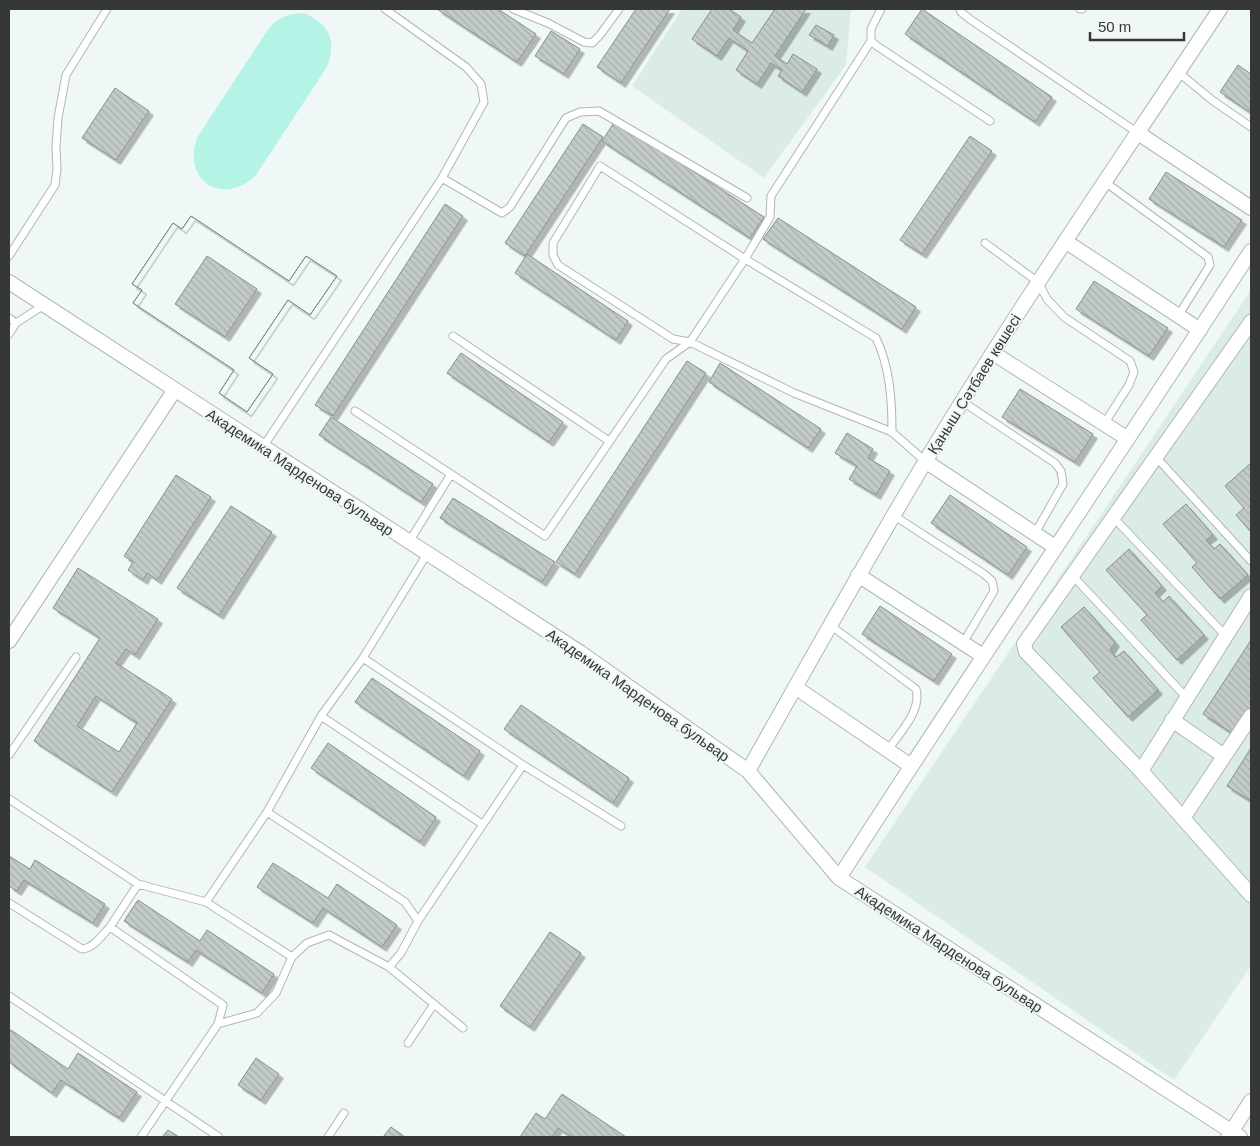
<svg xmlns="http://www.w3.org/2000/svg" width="1260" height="1146" viewBox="0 0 1260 1146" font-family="Helvetica,sans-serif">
<defs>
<pattern id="building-back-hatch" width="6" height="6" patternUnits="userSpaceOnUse" patternTransform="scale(1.25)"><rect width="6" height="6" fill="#c3cbc9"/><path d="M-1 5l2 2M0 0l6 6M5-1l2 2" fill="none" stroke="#a8afad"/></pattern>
<filter id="shadow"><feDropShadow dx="4.5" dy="4.5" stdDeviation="0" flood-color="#0004"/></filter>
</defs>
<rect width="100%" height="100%" fill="#f0f8f7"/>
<!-- built -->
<path fill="#dbece8" d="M682,9H851L846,65L764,178L632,86Z
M1251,290V966L1174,1080L865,867Z"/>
<!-- park -->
<path fill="#b5f3e7" d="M304,13C330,24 337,41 327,67L256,175C223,208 180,180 198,136L269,28C281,16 287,14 304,13Z"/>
<!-- building -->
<path fill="url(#building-back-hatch)" stroke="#878e8c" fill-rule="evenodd" filter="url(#shadow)" d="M437,9H498L536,34L517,62Z
M636,9H670L621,83L597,67Z
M712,9H729L741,17L733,30L752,43L775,9H806L775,56L787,64L793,54L817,69L802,92L778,76L782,70L771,63L757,84L736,70L748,51L729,38L717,56L692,39Z
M922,9L1052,97L1035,122L905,34Z
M816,25L834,35L828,46L809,35Z
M551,31L580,49L564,74L535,56Z
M1238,65L1251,74V113L1220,92Z
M115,88L149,111L116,160L82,138Z
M615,121L764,217L750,238L602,141Z
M583,124L603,137L525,256L505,243Z
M970,136L992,151L922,254L900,240Z
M1166,172L1242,220L1224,247L1149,199Z
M445,204L463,216L333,416L315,405Z
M191,216L289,281L306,256L337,276L310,315L288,300L249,358L273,374L247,412L219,393L234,370L133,303L142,290L132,284L173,223L182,229ZM207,256L257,289L225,337L175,304Z
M191,216L289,281L306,256L337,276L310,315L288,300L249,358L273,374L247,412L219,393L234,370L133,303L142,290L132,284L173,223L182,229Z
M778,218L916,307L902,329L763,239Z
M527,254L628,321L616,340L515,273Z
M1094,281L1168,328L1149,356L1076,309Z
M461,353L563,422L549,442L447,373Z
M687,361L706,373L575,574L556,562Z
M720,363L821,429L808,448L709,382Z
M1020,389L1093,434L1075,462L1002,417Z
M331,417L433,484L421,502L319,435Z
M847,433L873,449L868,458L890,471L876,495L849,479L857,466L835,453Z
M1251,463V532L1236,515L1244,508L1225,486Z
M176,475L211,497L157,580L147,573L143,580L128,570L133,562L124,556Z
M950,495L1027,547L1008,575L931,523Z
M453,498L555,562L542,582L440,518Z
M1186,504L1213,535L1206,540L1214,549L1220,544L1248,575L1220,599L1192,567L1197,563L1163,524Z
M231,506L272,532L219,615L177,588Z
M1129,549L1162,586L1155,593L1163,602L1169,596L1204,635L1177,660L1141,620L1147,615L1106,570Z
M78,568L158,619L135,655L126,649L116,663L172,699L112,792L34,741L100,638L53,608ZM96,696L137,723L119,752L77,726Z
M880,606L952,654L934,681L862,634Z
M1084,607L1115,642L1110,650L1116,657L1124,651L1158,690L1128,717L1093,678L1100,672L1061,627Z
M1251,640V710L1235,735L1203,714Z
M372,678L480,751L464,776L355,702Z
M521,705L629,778L613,803L504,729Z
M328,743L436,817L420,842L311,768Z
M1251,748V801L1227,786Z
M9,856L30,869L35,860L105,904L93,923L24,880L17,891L9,886Z
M273,863L328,898L337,884L397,925L382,947L323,908L313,923L257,887Z
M138,900L200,941L207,930L274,974L262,993L196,950L188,962L124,921Z
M550,932L581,953L530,1027L500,1006Z
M11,1030L68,1069L78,1053L137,1092L119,1118L61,1080L52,1093L9,1062V1033Z
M256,1058L279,1074L261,1100L238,1085Z
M562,1094L626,1137H572L558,1128L552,1137H520L536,1113L545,1119Z
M391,1127L405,1137H383Z
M168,1130L179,1137H162Z"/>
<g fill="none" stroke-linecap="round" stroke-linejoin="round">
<!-- service casing -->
<g stroke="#afb7b5" stroke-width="9">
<path id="service" d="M385,9L466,67L481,84L484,102L442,178
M513,9L548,23L584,42L592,43L600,35L619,9
M881,9L871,29V41L877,46L990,121
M960,9L961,12L971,20L1138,133
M1080,9H1082
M871,41L771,196L770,217L745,259L690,342L673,339L558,265L553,255V243L600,166L745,259L876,338C890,367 892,400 892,432
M1178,72L1212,100L1251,127
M1105,182L1208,257L1210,265L1178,316
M985,243L1038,282L1047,299L1064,317L1130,361L1134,372L1129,385L1104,424
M9,256L55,185L57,169L56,147L58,118L66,75L107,9
M9,318L16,323
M9,334L16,323L44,305
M453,336L609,441
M963,402L1055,463L1061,471L1063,484L1034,535
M355,411L545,536L666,359L690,342L794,393L892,432L925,461
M263,447L442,178L502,213L510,207L566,118L580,112L599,111L747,198
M1156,457L1251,561
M893,515L984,574L992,581L994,591L963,643
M1113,517L1225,635
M409,542L451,474
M1072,575L1186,697
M830,625L916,689C922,711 900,732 888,750
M363,658L523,765L418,921
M321,716L482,824
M9,755L76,657
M523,765L621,826
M9,799L138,884
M267,812L321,716L363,658L427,554
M206,902L138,884L110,927L223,1005L218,1024
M9,903L82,949C94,948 102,935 110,927
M389,967L463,1028
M9,996L219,1137
M408,1043L434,1004
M141,1137L218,1024L257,1013L276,993L292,957L307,943L329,935L389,967L401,953L418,921L405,902L267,812L206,902L292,957
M328,1137L344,1113"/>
</g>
<!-- minor casing -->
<g stroke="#afb7b5" stroke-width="16">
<path id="minor" d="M1138,133L1251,208
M1065,241L1200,330
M9,282L581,653L748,771L839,878L1240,1137
M1251,322L1024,644L1026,652L1141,771L1251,895
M993,353L1128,439
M925,461L1055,547
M858,575L983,656
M9,641L174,391
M795,687L911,766
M1172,720L1224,756
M748,771C806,668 864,564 925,462C1018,307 1121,159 1220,9
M1141,771L1251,596
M1183,818L1251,716
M839,878C974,667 1115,461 1251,251
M1228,1137L1251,1101"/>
</g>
<!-- service -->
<use href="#service" stroke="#fff" stroke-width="7"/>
<!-- minor -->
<use href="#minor" stroke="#fff" stroke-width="14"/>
</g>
<g text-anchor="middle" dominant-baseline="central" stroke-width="4" stroke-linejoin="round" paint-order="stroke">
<!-- street labels -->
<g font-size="15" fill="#353837" stroke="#f0f8f7">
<text transform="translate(974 384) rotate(-58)">Қаныш Сәтбаев көшесі</text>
<text transform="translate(300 472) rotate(33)">Академика Марденова бульвар</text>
<text transform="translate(638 695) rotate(35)">Академика Марденова бульвар</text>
<text transform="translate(949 949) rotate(33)">Академика Марденова бульвар</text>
</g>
</g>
<!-- border -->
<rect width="1260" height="1146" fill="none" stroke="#353837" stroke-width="20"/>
<!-- scale -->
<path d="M1090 32v8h94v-8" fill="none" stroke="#353837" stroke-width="2.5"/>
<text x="1098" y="32" font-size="15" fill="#353837" stroke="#f0f8f7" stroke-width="4" paint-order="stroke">50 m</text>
</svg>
